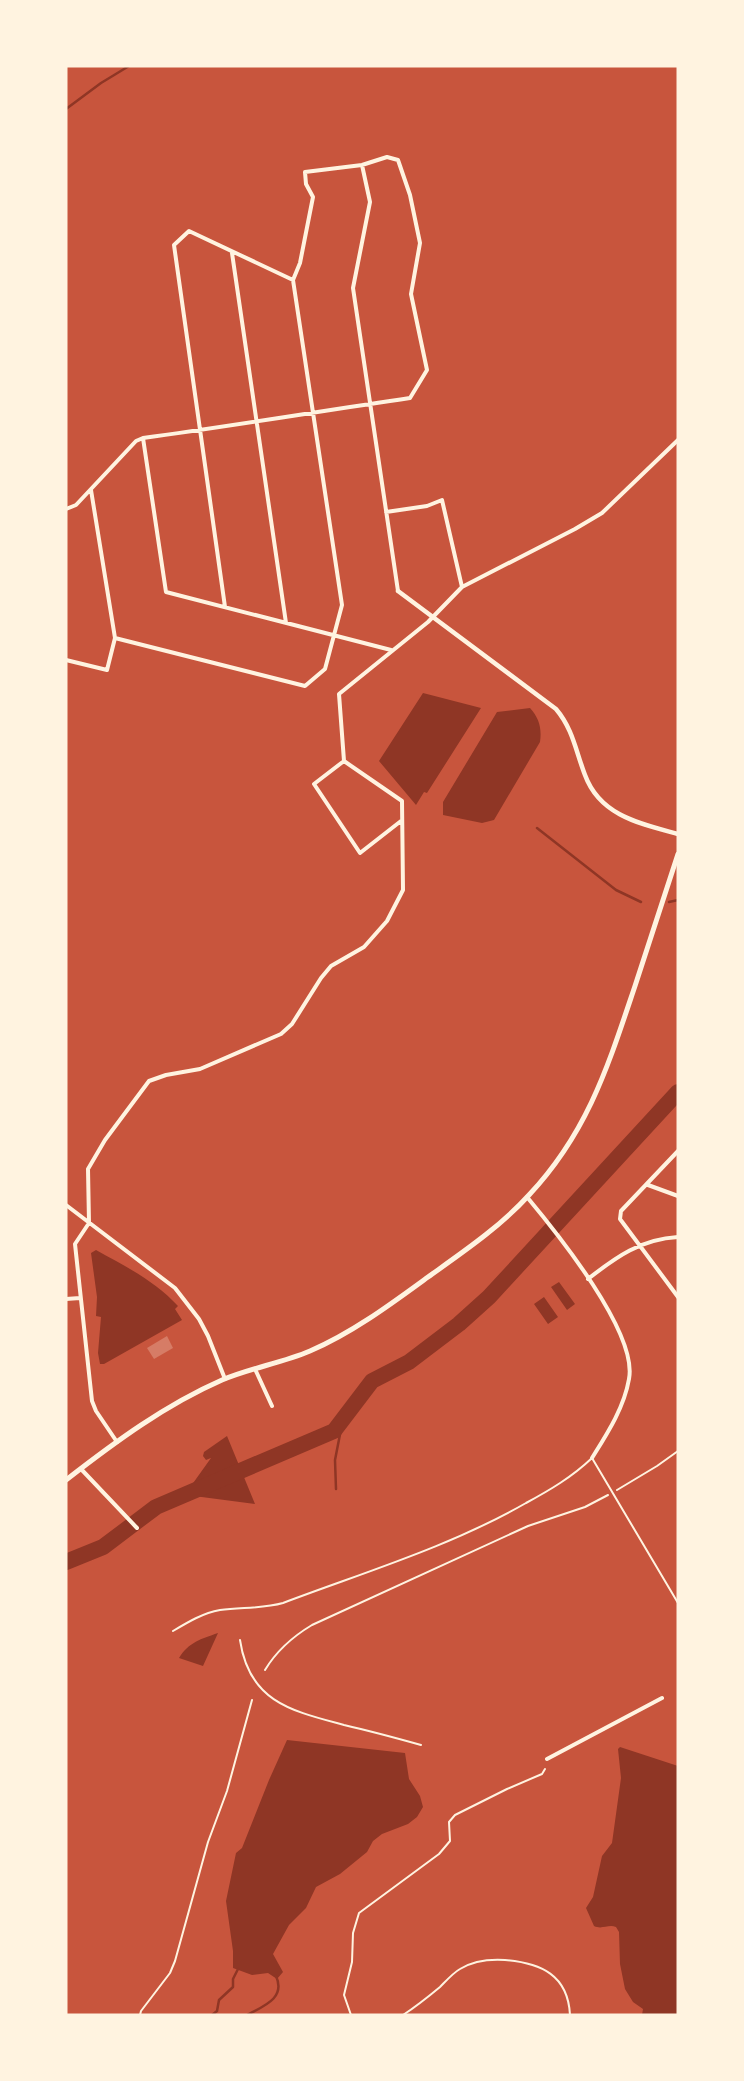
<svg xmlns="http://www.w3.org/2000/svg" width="744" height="2081" viewBox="0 0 744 2081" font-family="'Space Grotesk',sans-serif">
<rect width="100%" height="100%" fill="#c8553d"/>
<!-- water -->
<path fill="#8f3625" d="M423,693L481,708L427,793L424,792L416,805L379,761Z
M530,708C539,718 542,728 540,742L494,820L482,823L443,815V802L497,712Z
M96,1250C125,1266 155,1281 178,1306L175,1309L182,1320L104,1364H100L98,1353L101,1317L96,1316L97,1297L91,1253Z
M559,1282L575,1304L567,1310L551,1287Z
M544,1297L558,1317L548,1324L534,1304Z
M227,1436L255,1504L194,1496L191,1486L211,1458L206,1460L203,1456L204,1452Z
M218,1633L203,1666L179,1658C189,1642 201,1639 218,1633Z
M287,1740L405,1753L409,1779L420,1796L423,1807L417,1817L408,1824L382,1834L373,1841L367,1852L340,1874L316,1887L306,1908L289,1925L273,1954L283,1972L277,1979L268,1973L252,1975L233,1968V1951L226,1901L236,1853L242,1848L269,1780Z
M620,1747L678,1766V2015H642L643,2009L633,2002L625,1989L620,1964L619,1932L616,1927C608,1924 602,1930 594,1926L586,1908L593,1897L602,1856L612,1843L621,1778L618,1749Z"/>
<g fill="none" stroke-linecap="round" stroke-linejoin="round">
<!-- stream -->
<path stroke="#8f3625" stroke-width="2.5" d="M66,109L101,83L129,66
M537,828L616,890L641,902
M669,902L678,900
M336,1489L335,1460L343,1419
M212,2015L217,2011L219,2000L233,1987V1979L238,1969
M247,2015C264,2006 286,1998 276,1976"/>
<!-- river -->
<path stroke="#8f3625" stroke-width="16" d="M66,1562L103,1547L156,1507L334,1431L372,1381L409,1362L459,1324L489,1297L678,1092"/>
</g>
<!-- building -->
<path fill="#d67c66" d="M167,1336L173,1348L154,1359L147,1348Z"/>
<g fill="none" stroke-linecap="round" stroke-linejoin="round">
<!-- path -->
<path stroke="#fff3e0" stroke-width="2" d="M617,1490L657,1466L678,1451
M240,1640C249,1702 292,1711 344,1725C370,1731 396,1738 421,1745
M265,1670C277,1650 292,1637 312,1625L528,1526L585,1507L608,1495
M140,2015L141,2011L170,1973L175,1961L208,1842L227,1791L252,1700
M351,2015L344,1995L352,1962L353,1933L359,1913L439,1854L450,1841L449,1822L455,1815L507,1789L542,1774L545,1769
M403,2015C417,2006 428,1997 440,1987C446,1981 453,1973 460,1969C473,1961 489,1959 505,1960C541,1963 568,1975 570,2015"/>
<!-- service -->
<path stroke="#fff3e0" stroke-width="2" d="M173,1631C188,1622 203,1613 220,1610C241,1607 262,1609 283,1603C365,1572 449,1547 526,1503C550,1490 572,1477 592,1458L678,1603"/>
<!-- minor -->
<path stroke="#fff3e0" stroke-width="4" d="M362,165L370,202L353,288L398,591
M232,253L286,623
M143,438L166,592L391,650
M66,509L76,505L136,441L143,438C232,426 321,411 410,398L427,370L411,294L420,243L410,195L398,160L387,157L362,165L305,172L306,184L313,197L300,263L293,280L342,605L325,669L305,686L115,638L91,490
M386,512L427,506L442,500L462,587
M225,607L174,245L189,231L293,280
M66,660L107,670L115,638
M344,761L314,784L360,853L401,821
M678,1151L621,1211L620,1219L678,1297
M648,1185L678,1196
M527,1197C557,1233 638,1333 629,1379C624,1408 607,1434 592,1458
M66,1205L175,1288L199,1319L208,1336L225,1379
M588,1279C616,1257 641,1239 678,1237
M66,1299L80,1298
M255,1369L272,1406
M117,1442L96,1411L92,1401L75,1244L89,1223L88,1169L105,1140L149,1081L166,1075L200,1069L281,1034L292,1024L321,978L331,966L364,947L387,921L403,890L402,801L344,761L339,694L428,622L462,587L575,529L602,513L678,440
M81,1469L137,1528
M547,1759L662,1698"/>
<!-- tertiary -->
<path stroke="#fff3e0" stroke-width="4.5" d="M398,591L556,709C573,729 576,752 585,775C600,816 641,824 678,834"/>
<!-- secondary -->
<path stroke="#fff3e0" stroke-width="5" d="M66,1480C115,1442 165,1405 222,1380C250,1368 282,1363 310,1351C352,1333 391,1304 428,1277C463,1252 500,1227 529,1195C588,1132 608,1066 635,986C649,942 664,898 678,854"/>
</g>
<!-- border -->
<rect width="744" height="2081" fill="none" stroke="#fff3e0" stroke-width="135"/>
</svg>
